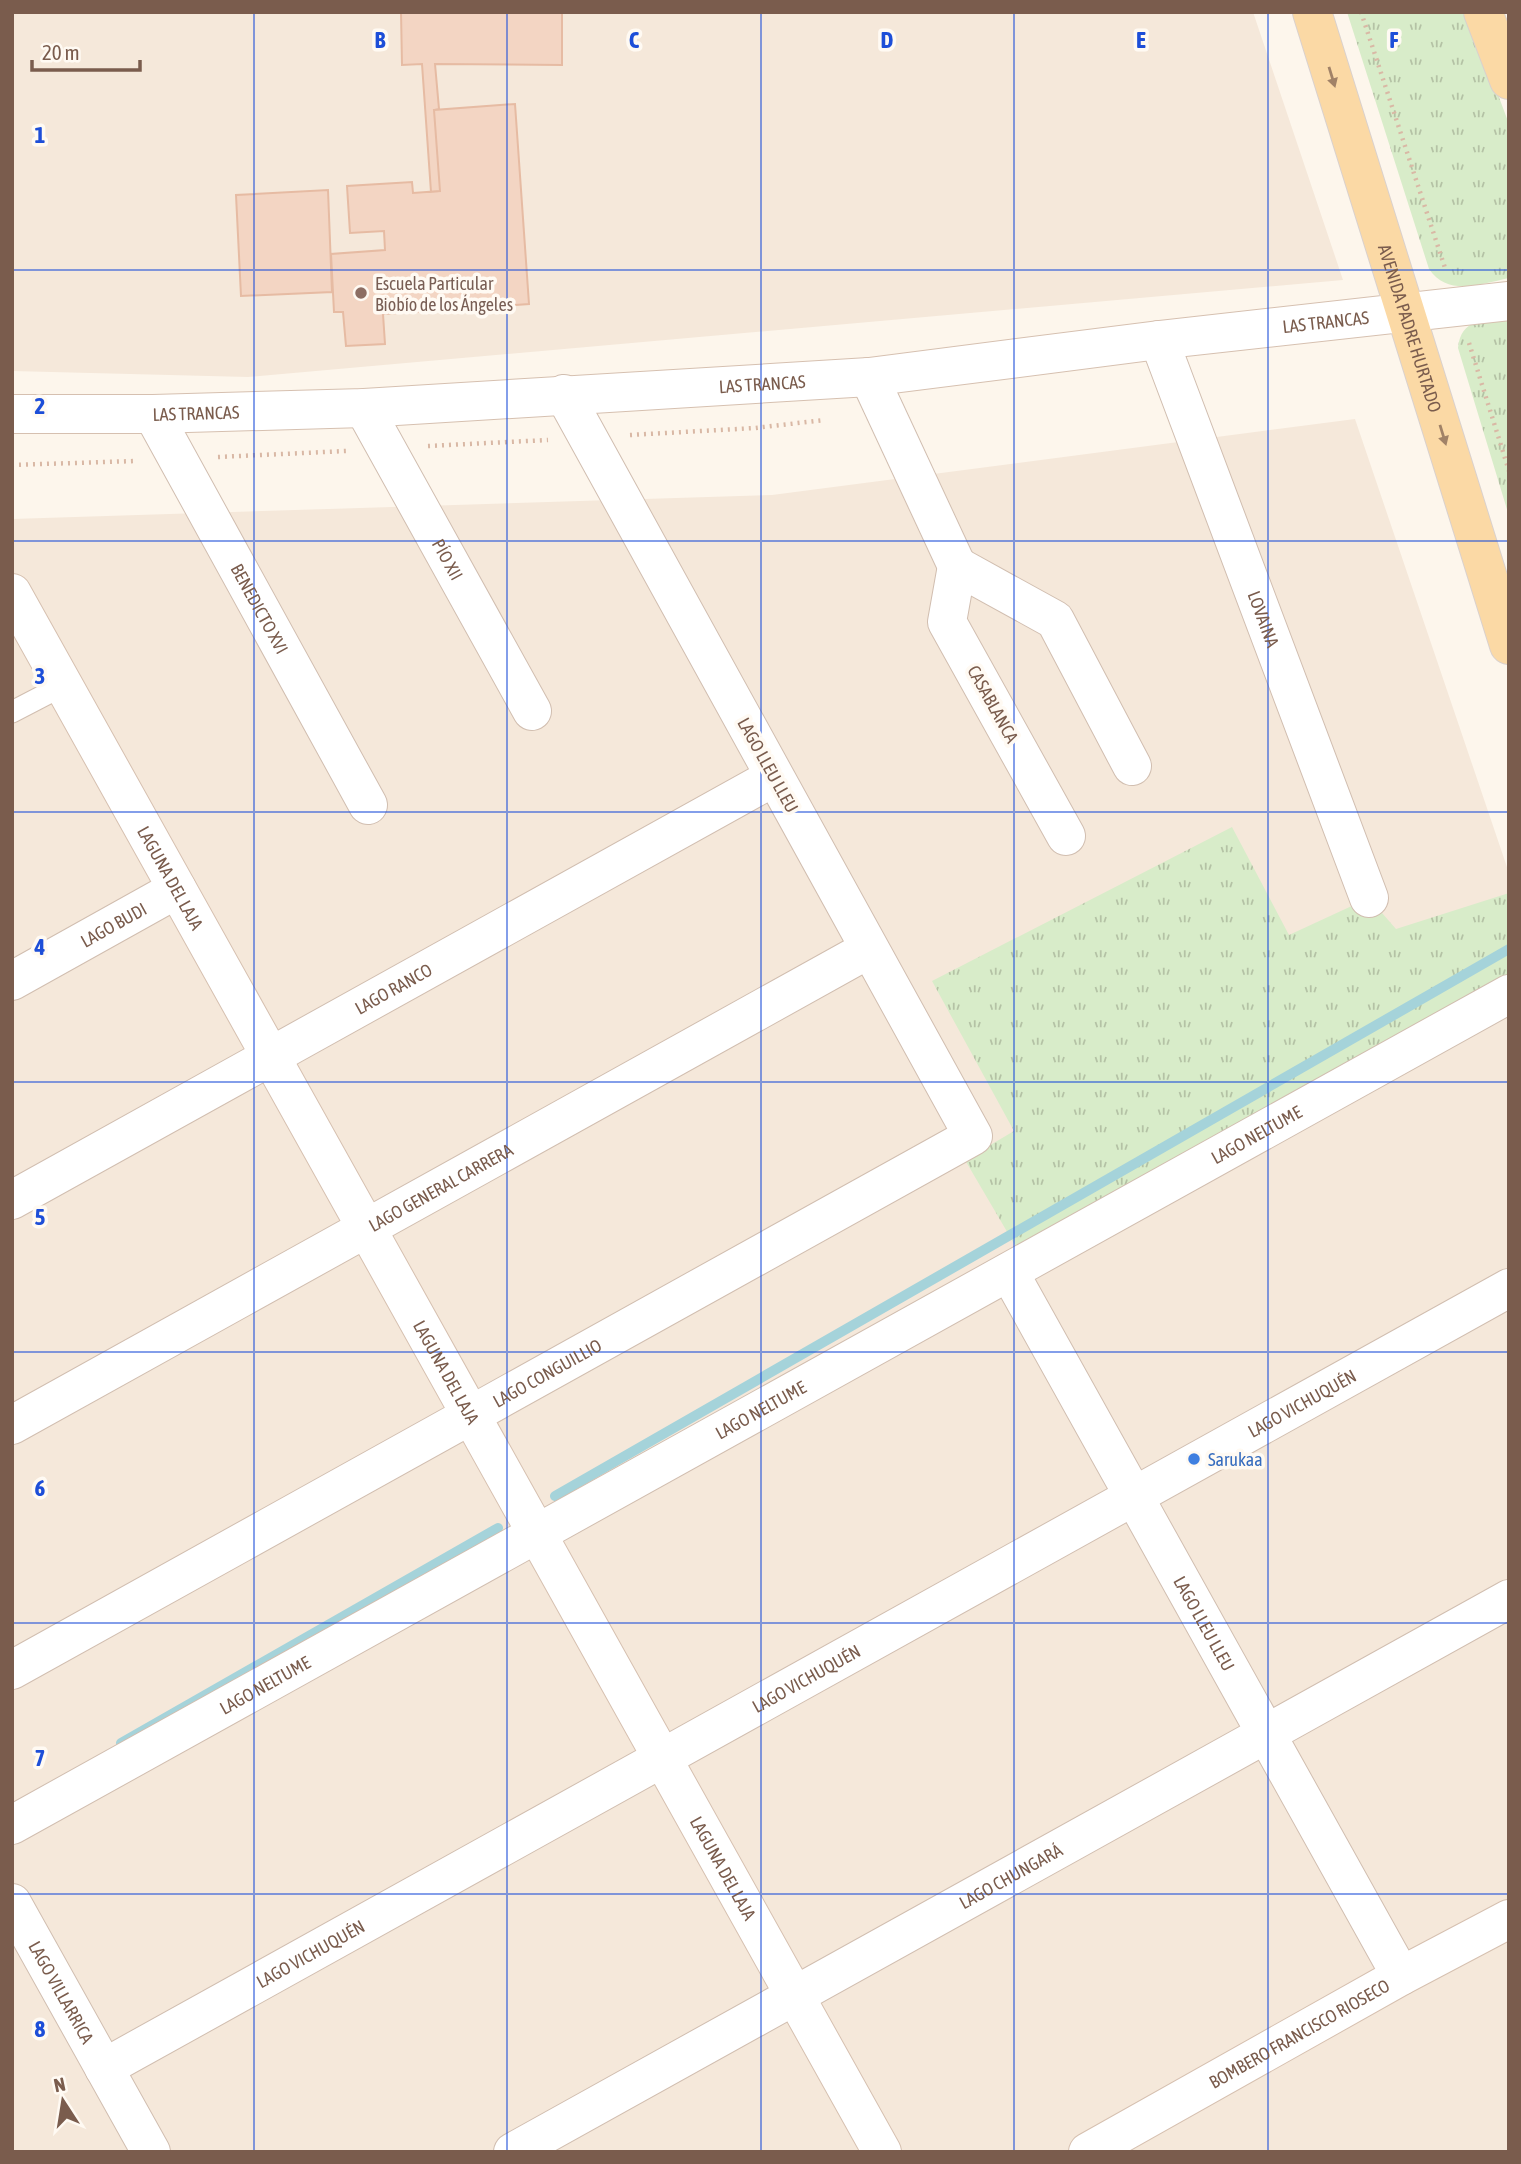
<svg xmlns="http://www.w3.org/2000/svg" width="1521" height="2164" viewBox="0 0 1521 2164" font-family="'Asap Condensed',sans-serif">
<defs>
<pattern id="park-tufts" width="24" height="20" patternUnits="userSpaceOnUse" patternTransform="scale(1.75)"><rect width="24" height="20" fill="#d8ecc9"/><path d="M3 7l-1-3M5 7V3M7 7l1-3M15 17l-1-3M17 17v-4M19 17l1-3" fill="none" stroke="#b4c2a5"/></pattern>
</defs>
<rect width="100%" height="100%" fill="#fdf6ec"/>
<!-- residential -->
<path fill="#f5e8da" d="M12,12H1253L1343,280L248,377L12,371Z
M1355,419L1509,873V2152H12V519L772,495Z"/>
<!-- park -->
<path fill="url(#park-tufts)" d="M1347,12H1467L1509,124V278C1480,284 1448,297 1429,269Z
M1509,317V516L1458,348C1461,318 1484,321 1509,317Z
M1232,827L1289,935L1369,898L1396,929L1509,893V974L1016,1247L965,1160L1014,1131L932,981Z"/>
<g fill="none" stroke-linecap="round" stroke-linejoin="round">
<!-- stream -->
<path stroke="#a5d3da" stroke-width="10" d="M555,1496L1509,949
M121,1743L498,1528"/>
</g>
<!-- building -->
<path fill="#f3d5c3" stroke="#e6bba3" stroke-width="2" d="M401,12H562V65L435,64L439,109L434,110L440,191L431,192L422,64L402,65Z
M515,104L529,304L383,314L385,344L346,346L343,312H334L331,254L385,250L384,231L350,233L347,186L412,182L413,193L440,191L434,110Z
M328,190L332,292L241,296L236,195Z"/>
<g fill="none" stroke-linecap="round" stroke-linejoin="round">
<!-- lane casing -->
<g stroke="#d1beb0" stroke-width="23">
<path id="lane" d="M12,712L64,685"/>
</g>
<!-- street casing -->
<g stroke="#d1beb0" stroke-width="40">
<g id="street">
<path id="s1" d="M1159,340L1369,898"/>
<path d="M869,377L957,566"/>
<path id="s2" d="M364,408L532,711"/>
<path id="s3" d="M153,414L368,805"/>
<path d="M1066,836L947,622L957,566L1055,620L1132,766"/>
<path id="s4" d="M12,981L177,889"/>
<path id="s5" d="M12,1200L774,777"/>
<path id="s6" d="M1009,1272L1401,1976"/>
<path id="s7" d="M12,1425L869,949"/>
<path id="s8" d="M12,1670L973,1136L564,394"/>
<path id="s9" d="M12,1825L1509,994"/>
<path id="s10" d="M12,1903L151,2152"/>
<path id="s11" d="M104,2068L1509,1288"/>
<path id="s12" d="M513,2152L1509,1599"/>
</g>
</g>
<!-- secondary casing -->
<g stroke="#d6c0b0" stroke-width="40">
<g id="secondary">
<path id="s13" d="M12,414H153L364,408L869,377L1159,340L1509,301"/>
<path id="s14" d="M12,593L882,2152"/>
<path id="s15" d="M1088,2152L1401,1976L1509,1919"/>
</g>
</g>
<!-- primary casing -->
<g stroke="#dad1cd" stroke-width="40">
<g id="primary">
<path id="s16" d="M1312,12L1509,645"/>
<path d="M1483,12L1509,80"/>
</g>
</g>
<!-- path -->
<path stroke="#d9b8a5" stroke-width="4.5" stroke-dasharray="2 5" stroke-linecap="butt" d="M1361,12L1446,271
M1469,343L1509,471
M630,435L755,428L824,420
M428,446L548,440
M218,457L346,451
M12,465L136,461"/>
<!-- lane -->
<use href="#lane" stroke="#fff" stroke-width="21"/>
<!-- street -->
<use href="#street" stroke="#fff" stroke-width="38"/>
<!-- secondary -->
<use href="#secondary" stroke="#fff" stroke-width="38"/>
<!-- primary -->
<use href="#primary" stroke="#fbd9a5" stroke-width="38"/>
</g>
<!-- one-way arrows -->
<defs><path id="oneway-solid" d="M-6-.8H1V-3.2L6.5 0L1 3.2V.8H-6Z" transform="scale(1.75)"/></defs>
<g fill="#a18267">
<use href="#oneway-solid" transform="translate(1332 77) rotate(73)"/>
<use href="#oneway-solid" transform="translate(1443 435) rotate(73)"/>
</g>
<!-- grid -->
<path fill="none" stroke="#1d4ed8" stroke-width="2" stroke-opacity="0.55" d="M254,12V2152M507,12V2152M761,12V2152M1014,12V2152M1268,12V2152M12,270H1509M12,541H1509M12,812H1509M12,1082H1509M12,1352H1509M12,1623H1509M12,1894H1509"/>
<!-- markers -->
<circle fill="#8d6e63" stroke="#fffaf3" stroke-width="2.5" cx="361" cy="293" r="7"/>
<circle fill="#3f7fe0" stroke="#fffaf3" stroke-width="2.5" cx="1194" cy="1459" r="7"/>
<g text-anchor="middle" dominant-baseline="central" stroke-width="7" stroke-linejoin="round" paint-order="stroke">
<!-- education labels -->
<g font-size="18" fill="#785e54" stroke="#fffaf3" text-anchor="start">
<text x="375" y="283">Escuela Particular<tspan x="375" dy="21">Biobío de los Ángeles</tspan></text>
</g>
<!-- street labels -->
<g font-size="18" fill="#7a5c4d" stroke="#fffaf3">
<text stroke="none"><textPath href="#s13" startOffset="1318">LAS TRANCAS</textPath></text>
<text stroke="none"><textPath href="#s16" startOffset="331">AVENIDA PADRE HURTADO</textPath></text>
<text stroke="none"><textPath href="#s13" startOffset="751">LAS TRANCAS</textPath></text>
<text stroke="none"><textPath href="#s13" startOffset="184">LAS TRANCAS</textPath></text>
<text stroke="none"><textPath href="#s2" startOffset="173">PÍO XII</textPath></text>
<text stroke="none"><textPath href="#s3" startOffset="222">BENEDICTO XVI</textPath></text>
<text stroke="none"><textPath href="#s1" startOffset="298">LOVAINA</textPath></text>
<text transform="translate(993 704) rotate(61)">CASABLANCA</text>
<text transform="translate(768 765) rotate(61)">LAGO LLEU LLEU</text>
<text stroke="none"><textPath href="#s14" startOffset="326">LAGUNA DEL LAJA</textPath></text>
<text stroke="none"><textPath href="#s4" startOffset="116">LAGO BUDI</textPath></text>
<text stroke="none"><textPath href="#s5" startOffset="436">LAGO RANCO</textPath></text>
<text stroke="none"><textPath href="#s9" startOffset="1423">LAGO NELTUME</textPath></text>
<text stroke="none"><textPath href="#s7" startOffset="490">LAGO GENERAL CARRERA</textPath></text>
<text stroke="none"><textPath href="#s14" startOffset="892">LAGUNA DEL LAJA</textPath></text>
<text stroke="none"><textPath href="#s8" startOffset="612">LAGO CONGUILLIO</textPath></text>
<text stroke="none"><textPath href="#s11" startOffset="1370">LAGO VICHUQUÉN</textPath></text>
<text stroke="none"><textPath href="#s9" startOffset="856">LAGO NELTUME</textPath></text>
<text stroke="none"><textPath href="#s6" startOffset="402">LAGO LLEU LLEU</textPath></text>
<text stroke="none"><textPath href="#s11" startOffset="803">LAGO VICHUQUÉN</textPath></text>
<text stroke="none"><textPath href="#s9" startOffset="289">LAGO NELTUME</textPath></text>
<text stroke="none"><textPath href="#s14" startOffset="1460">LAGUNA DEL LAJA</textPath></text>
<text stroke="none"><textPath href="#s12" startOffset="569">LAGO CHUNGARÁ</textPath></text>
<text stroke="none"><textPath href="#s11" startOffset="236">LAGO VICHUQUÉN</textPath></text>
<text stroke="none"><textPath href="#s10" startOffset="102">LAGO VILLARRICA</textPath></text>
<text stroke="none"><textPath href="#s15" startOffset="242">BOMBERO FRANCISCO RIOSECO</textPath></text>
</g>
<!-- shop labels -->
<g font-size="18" fill="#366cbe" stroke="#fffaf3" text-anchor="start">
<text x="1208" y="1459">Sarukaa</text>
</g>
</g>
<g font-size="23" text-anchor="middle" font-weight="bold" fill="#1d4ed8" stroke="#fffaf3" stroke-width="7" stroke-linejoin="round" paint-order="stroke">
<text x="380" y="48">B</text>
<text x="634" y="48">C</text>
<text x="887" y="48">D</text>
<text x="1141" y="48">E</text>
<text x="1394" y="48">F</text>
<text x="40" y="143">1</text>
<text x="40" y="414">2</text>
<text x="40" y="684">3</text>
<text x="40" y="955">4</text>
<text x="40" y="1225">5</text>
<text x="40" y="1496">6</text>
<text x="40" y="1766">7</text>
<text x="40" y="2037">8</text>
</g>
<!-- border -->
<rect width="1521" height="2164" fill="none" stroke="#7a5c4d" stroke-width="28"/>
<!-- north arrow -->
<g transform="translate(63 2101) rotate(348)" stroke="#fffaf3" stroke-width="5" paint-order="stroke">
<path d="M0-5L12 26L0 18L-12 26Z" fill="#7a5c4d"/>
<text y="-10" font-size="19" font-weight="bold" text-anchor="middle" fill="#7a5c4d">N</text>
</g>
<!-- scale -->
<path d="M32 60v10h108v-10" fill="none" stroke="#7a5c4d" stroke-width="3.5"/>
<text x="42" y="60" font-size="21" fill="#7a5c4d" stroke="#fffaf3" stroke-width="5" paint-order="stroke">20 m</text>
</svg>
